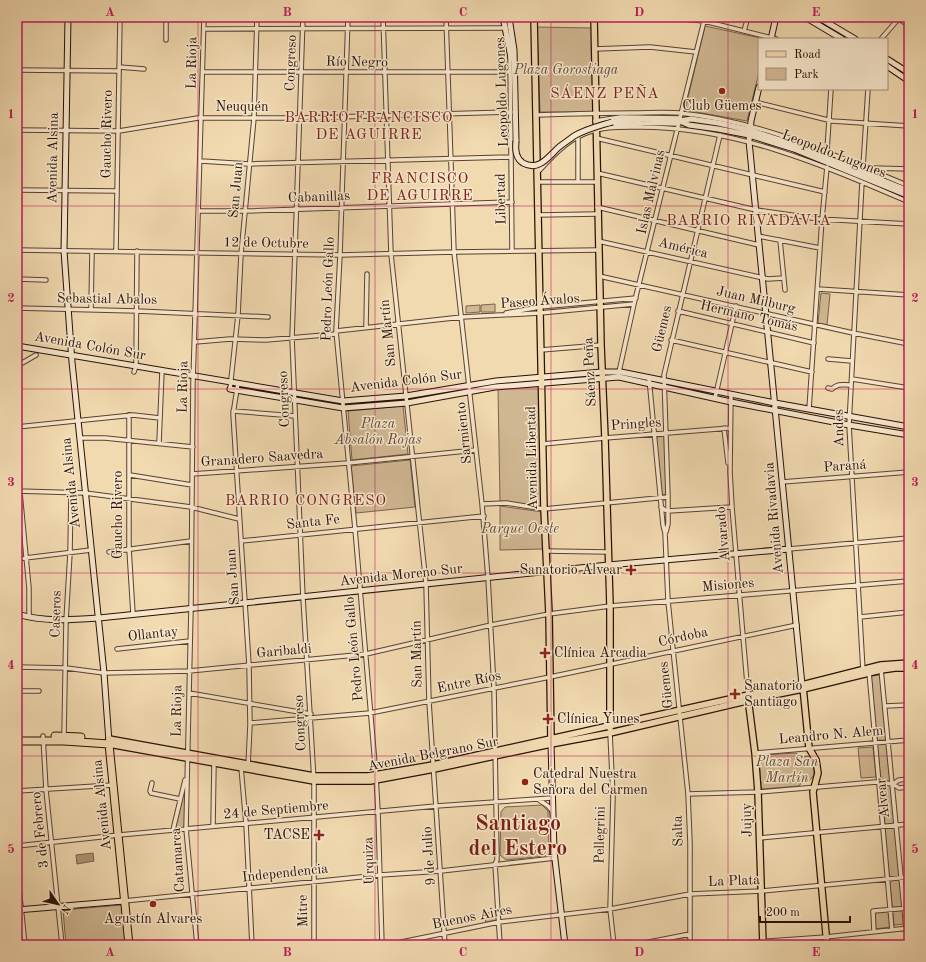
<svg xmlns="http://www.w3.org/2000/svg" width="926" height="962" viewBox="0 0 926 962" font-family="'Old Standard TT',serif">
<rect width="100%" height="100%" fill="#f1d9b0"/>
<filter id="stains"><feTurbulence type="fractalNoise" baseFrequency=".005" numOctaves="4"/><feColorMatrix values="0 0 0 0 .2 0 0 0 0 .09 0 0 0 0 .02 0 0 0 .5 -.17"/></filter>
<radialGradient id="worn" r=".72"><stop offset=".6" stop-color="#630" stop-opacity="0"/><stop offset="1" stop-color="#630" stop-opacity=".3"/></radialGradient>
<!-- green -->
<path fill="#cfb792" stroke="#7c644a" d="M705,26L765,39H759V72L747,121L685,110Z
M537,27L592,28L593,112H540Z
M821,293L830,294L827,325L818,323Z
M495,304V312H481V305Z
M480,305V312L466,313V306Z
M541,385L543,508L500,501L498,389Z
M403,406L408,454L352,460L348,411Z
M665,436L666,494L663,495H662L656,438L657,437Z
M410,460L415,507L356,513L351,466Z
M500,506L542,512L543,549L500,550Z
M880,675L904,924L894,925L885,835L884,789L880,773L871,676Z
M873,747L876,777L861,778L858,748Z
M796,753L801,757L810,756L814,762V775L809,781L802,782L799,786L763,789L761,787L759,759L762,755Z
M185,785H186L185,827L175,828Z
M542,805L548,811L549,851L545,856L506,860L500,855L501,812L505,807Z
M122,905L126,945H66L63,910Z
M889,911L890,927L875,929L874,913Z
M496,912L497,920L486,922L485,919L484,918L483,913Z
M688,937V945H634Z"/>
<!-- water -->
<path fill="#ad9575" stroke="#786047" d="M93,853L94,861L77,864L76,855Z"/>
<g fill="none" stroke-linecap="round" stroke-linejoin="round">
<!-- stream -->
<path stroke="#786047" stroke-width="1" d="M811,17L850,39
M887,62L909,77"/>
<!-- street casing -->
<g stroke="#5a422e" stroke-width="5.5">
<path id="street" d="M303,17L292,338L303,598L314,781V945
M348,17L340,255L336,331L355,529L376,776L378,812L382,945
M383,17L391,254L426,584L429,702L445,945
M446,17L454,252L482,504L488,578L494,688L497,860L495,864L500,945
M664,17L704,21L776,39
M897,17L909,26
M204,29L506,28
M744,31L748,17
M881,39L900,17
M166,40V17
M594,49L650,47L696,52
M510,57L512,251
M119,67L144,69
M17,70L119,71
M203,72H510
M755,102L832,121L909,126
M537,115C568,114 599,113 631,113C647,113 663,112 679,113C762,121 834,155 909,186
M595,121L621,117L680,118
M615,125L648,123L679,124
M17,130L119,131L198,118H300L511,112
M578,137V182
M596,138L825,192
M827,151L831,89
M201,161L249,164L511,157
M863,167L868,89
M869,170L872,168L909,169
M537,173C551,158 565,142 584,134C602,126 621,127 640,127C736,127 823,165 909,202
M597,173L756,210L819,219L909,224
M537,182H597
M862,182L849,425L863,671
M17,190L117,191
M597,207L759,245
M199,211H246L512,202
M538,215L598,214
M758,236L820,248
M780,240L785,290
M598,241L768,279L784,278
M17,250L340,255L454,252L598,250
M116,251L120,17
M599,276L853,333L909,344
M17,279L46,280
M818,289L909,295
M17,308L137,311L268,317
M91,310L92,251
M678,311L814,343
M506,313L540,307L636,298
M366,327L367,274
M909,328L906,343L909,379
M336,331L462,317L540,313L634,304
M671,340L812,372
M195,342L230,339L266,340L336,334
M541,350L601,345
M828,359L852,361
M17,366L36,355
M134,372L136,366L137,251
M619,372L634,304L705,17
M649,378L663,525L665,533L668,601L688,794L690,843V945
M852,379L909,388
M238,383L233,414L249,665L250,725L248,766
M828,388L832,389C838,383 843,385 851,385
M230,389L238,315L241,254L254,118L257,17
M731,394L730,472L732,507L748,695
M715,398L736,306
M809,409L822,219L827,167
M233,411L295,416
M129,415V549L133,614
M17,427L133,415L160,418
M724,428L728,463
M80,438H105L193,447
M159,443L162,371
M543,444L605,438L730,428
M17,461L29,588V617
M192,474L348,463L476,450
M130,475L192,485
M782,482L909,472
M17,491L85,493L191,507L239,519
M482,504L506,503L544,509L668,497
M661,507L665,510L668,511L732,507
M666,532L668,524V497L664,375L720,135
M241,541L484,516
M789,549L909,538
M546,551L607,552
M109,552L191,541
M17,559L91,550
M860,617L909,612
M117,649L190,641
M17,667L66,668L104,673L189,671L366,654L491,625L549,614L610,606L909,581
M881,669L906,929
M869,672L892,930
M17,691H39
M189,693L311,714
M885,706L909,705
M250,723L370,713L550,677L797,625
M610,733L613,797L610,909L614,945
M43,736L46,790L62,945
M64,736L66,621L70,553L71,492
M755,753L909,740
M241,767L246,824L252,945
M152,783L150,791L151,793L180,799
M893,784L899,780L909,779
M17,791L113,785
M688,794L758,792L876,782L893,784L899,788L909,787
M539,800L548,806L552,811
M213,826L214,763
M173,830L185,780
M760,838L909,824
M17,846L119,835L436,806L552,798
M17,868L25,945
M124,901L380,875L441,871L555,858
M874,931L873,911L909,908
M197,945L186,829L191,608L193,382L204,17
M387,945L499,922L610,909L690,894L762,891L909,877
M634,945L690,934
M715,945L826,937L909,928"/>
</g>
<!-- secondary casing -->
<g stroke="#281002" stroke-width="7">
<path id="secondary" d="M68,17L64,251L72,362L104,673L109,742
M503,17L511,58
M509,17L514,50L516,141
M805,17L842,39
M818,17L855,39
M771,39L776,17
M887,59L909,73
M887,66L909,81
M759,87L751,121L749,141L802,685
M680,121L689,125L718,129L749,135L794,149L909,196
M612,122L645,119L679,121L691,119L718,123L749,130L795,145L909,191
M17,346L343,401L406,396L496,381L602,372H621L775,403L909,427
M230,389L343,408L407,403L495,387L619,377L731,402L849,425L909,435
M17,614C44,622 71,620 99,618L608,565L789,549
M551,744L554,851L565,945
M17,910L124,901"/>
</g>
<!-- primary casing -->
<g stroke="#281002" stroke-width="8">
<path id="primary" d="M534,17L544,509L549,614L551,740
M594,17L601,345L605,438L610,606V728
M803,687L809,748L816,760L818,773L813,792L827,945
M748,698L755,753L758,792L763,945
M109,739L314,776H368L433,765L748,695L802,685L881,665L909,663
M109,744L314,781H370L434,769L551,744L610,733L768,696L803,689L881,670L895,668H909"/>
</g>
<!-- highway casing -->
<g stroke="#281002" stroke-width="9">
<path id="highway" d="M55,736L81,737
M17,741H64L109,744L129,945"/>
</g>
<!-- street -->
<use href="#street" stroke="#f6e6cc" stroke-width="3.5"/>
<!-- secondary -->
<use href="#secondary" stroke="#f6e6cc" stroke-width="5"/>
<!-- primary -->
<use href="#primary" stroke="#f1d9b0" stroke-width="5.5"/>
<!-- highway -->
<use href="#highway" stroke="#f1d9b0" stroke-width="7"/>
<!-- secondary-bridge casing -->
<g stroke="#281002" stroke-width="7" stroke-linecap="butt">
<path id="secondary-bridge" d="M516,141C515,149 515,158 523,163C539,172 549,156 559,147C564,143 569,140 574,136C586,129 599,126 612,122"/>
</g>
<!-- secondary-bridge -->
<use href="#secondary-bridge" stroke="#f6e6cc" stroke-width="5"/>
</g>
<!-- grid -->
<path fill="none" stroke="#c2185b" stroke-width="1" stroke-opacity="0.55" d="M198,17V945M375,17V945M551,17V945M728,17V945M17,206H909M17,389H909M17,573H909M17,756H909"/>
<!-- markers -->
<g fill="#8f2418" stroke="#f6e6cc" stroke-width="1.5">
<circle cx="722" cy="91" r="4"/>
<path d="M629 564h4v4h4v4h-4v4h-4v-4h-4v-4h4z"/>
<path d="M543 647h4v4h4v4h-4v4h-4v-4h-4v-4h4z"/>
<path d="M733 688h4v4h4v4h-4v4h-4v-4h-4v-4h4z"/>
<path d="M546 713h4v4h4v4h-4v4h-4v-4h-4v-4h4z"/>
<circle cx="525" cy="782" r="4"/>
<path d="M317 829h4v4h4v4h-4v4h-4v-4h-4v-4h4z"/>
<circle cx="153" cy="904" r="4"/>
</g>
<g text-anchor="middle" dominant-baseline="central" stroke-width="3" stroke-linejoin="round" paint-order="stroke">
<!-- street labels -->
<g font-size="14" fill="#281002" stroke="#f6e6cc">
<text transform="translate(357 62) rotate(1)">Río Negro</text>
<text transform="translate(192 63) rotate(-89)">La Rioja</text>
<text transform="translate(291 63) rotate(-88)">Congreso</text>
<text transform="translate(502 92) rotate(-92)">Leopoldo Lugones</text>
<text x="242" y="107">Neuquén</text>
<text transform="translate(107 134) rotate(-89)">Gaucho Rivero</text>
<text transform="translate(834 154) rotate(21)">Leopoldo Lugones</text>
<text transform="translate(53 158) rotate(-89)">Avenida Alsina</text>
<text transform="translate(236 190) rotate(-85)">San Juan</text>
<text transform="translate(651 192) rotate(-77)">Islas Malvinas</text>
<text transform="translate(319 197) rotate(-2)">Cabanillas</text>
<text transform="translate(501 199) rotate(-91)">Libertad</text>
<text transform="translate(266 243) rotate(1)">12 de Octubre</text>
<text transform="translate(683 248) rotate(14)">América</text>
<text transform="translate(328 289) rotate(-88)">Pedro León Gallo</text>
<text transform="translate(107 299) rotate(1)">Sebastial Abalos</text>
<text transform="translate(756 300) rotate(13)">Juan Milburg</text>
<text transform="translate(540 301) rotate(-4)">Paseo Ávalos</text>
<text transform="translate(749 316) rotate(13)">Hermano Tomás</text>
<text transform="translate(662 329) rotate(-77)">Güemes</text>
<text transform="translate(388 333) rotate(-96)">San Martín</text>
<text transform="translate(90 346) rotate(10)">Avenida Colón Sur</text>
<text transform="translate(590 372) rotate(-93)">Sáenz Peña</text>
<text transform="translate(406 381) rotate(-7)">Avenida Colón Sur</text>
<text transform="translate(183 387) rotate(-89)">La Rioja</text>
<text transform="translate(284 399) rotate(-92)">Congreso</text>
<text transform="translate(636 424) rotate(-4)">Pringles</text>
<text transform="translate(839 428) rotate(-91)">Andes</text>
<text transform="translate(464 433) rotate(-96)">Sarmiento</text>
<text transform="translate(262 458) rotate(-4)">Granadero Saavedra</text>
<text transform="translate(532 458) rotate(-91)">Avenida Libertad</text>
<text transform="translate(845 466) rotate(-4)">Paraná</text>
<text transform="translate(71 483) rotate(-96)">Avenida Alsina</text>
<text transform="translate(118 515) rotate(-90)">Gaucho Rivero</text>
<text transform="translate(774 518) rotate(-95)">Avenida Rivadavia</text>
<text transform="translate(313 522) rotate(-6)">Santa Fe</text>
<text transform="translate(723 534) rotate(-95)">Alvarado</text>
<text transform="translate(401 575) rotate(-6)">Avenida Moreno Sur</text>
<text transform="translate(233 577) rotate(-94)">San Juan</text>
<text transform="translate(728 585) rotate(-5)">Misiones</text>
<text transform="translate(56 614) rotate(-88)">Caseros</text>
<text transform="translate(153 634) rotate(-6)">Ollantay</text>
<text transform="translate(683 637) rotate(-12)">Córdoba</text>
<text transform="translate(354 649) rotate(-95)">Pedro León Gallo</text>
<text transform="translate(284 651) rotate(-5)">Garibaldi</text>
<text transform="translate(417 654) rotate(-91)">San Martín</text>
<text transform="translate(469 682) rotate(-12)">Entre Ríos</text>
<text transform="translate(666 685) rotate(-96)">Güemes</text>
<text transform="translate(177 711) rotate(-89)">La Rioja</text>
<text transform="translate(300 723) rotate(-93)">Congreso</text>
<text transform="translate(831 735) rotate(-5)">Leandro N. Alem</text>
<text transform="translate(433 754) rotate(-11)">Avenida Belgrano Sur</text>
<text transform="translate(883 798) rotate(-96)">Alvear</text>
<text transform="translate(102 805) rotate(-96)">Avenida Alsina</text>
<text transform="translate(276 810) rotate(-5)">24 de Septiembre</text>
<text transform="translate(747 820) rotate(-92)">Jujuy</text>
<text transform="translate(40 830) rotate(-96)">3 de Febrero</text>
<text transform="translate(678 831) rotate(-92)">Salta</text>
<text transform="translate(600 835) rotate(-89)">Pellegrini</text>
<text transform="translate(429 856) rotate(-94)">9 de Julio</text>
<text transform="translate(178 860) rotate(-94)">Catamarca</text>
<text transform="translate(369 861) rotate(-92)">Urquiza</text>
<text transform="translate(285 873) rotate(-6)">Independencia</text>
<text transform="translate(734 881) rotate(-2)">La Plata</text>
<text transform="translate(303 911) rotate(-91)">Mitre</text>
<text transform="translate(472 917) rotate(-11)">Buenos Aires</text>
</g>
<!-- park labels -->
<g font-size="14" font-style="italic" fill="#624a34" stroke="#f6e6cc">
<text x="566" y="70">Plaza Gorostiaga</text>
<text x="378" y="424">Plaza<tspan x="378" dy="16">Absalón Rojas</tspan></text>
<text x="520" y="529">Parque Oeste</text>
<text x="787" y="762">Plaza San<tspan x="787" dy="16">Martín</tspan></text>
</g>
<!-- poi labels -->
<g font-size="14" fill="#281002" stroke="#f6e6cc" text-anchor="start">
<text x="722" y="106" text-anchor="middle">Club Güemes</text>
<text x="622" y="570" text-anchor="end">Sanatorio Alvear</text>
<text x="554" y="653">Clínica Arcadia</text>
<text x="744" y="686">Sanatorio<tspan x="744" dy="16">Santiago</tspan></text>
<text x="557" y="719">Clínica Yunes</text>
<text x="533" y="774">Catedral Nuestra<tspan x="533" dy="16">Señora del Carmen</tspan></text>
<text x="310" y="835" text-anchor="end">TACSE</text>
<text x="153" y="919" text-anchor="middle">Agustín Alvares</text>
</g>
<!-- neighbourhood labels -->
<g font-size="15" letter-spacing="1" fill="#7a1f14" stroke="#f6e6cc">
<text x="605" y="94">SÁENZ PEÑA</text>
<text x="369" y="118">BARRIO FRANCISCO<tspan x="369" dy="17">DE AGUIRRE</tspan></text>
<text x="420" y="179">FRANCISCO<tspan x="420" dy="17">DE AGUIRRE</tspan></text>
<text x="749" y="221">BARRIO RIVADAVIA</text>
<text x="306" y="501">BARRIO CONGRESO</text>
</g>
<!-- town labels -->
<g font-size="22" font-weight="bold" fill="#7a1f14" stroke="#f6e6cc">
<text x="518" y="824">Santiago<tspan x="518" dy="25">del Estero</tspan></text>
</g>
</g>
<!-- margin -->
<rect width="926" height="962" fill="none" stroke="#f1d9b0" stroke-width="44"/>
<!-- legend -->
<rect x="758" y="38" width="130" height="52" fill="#f6e6cc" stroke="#a4907b"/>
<rect x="766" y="51" width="20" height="6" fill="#f1d9b0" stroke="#a4907b"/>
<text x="794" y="58" font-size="12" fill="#281002">Road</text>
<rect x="766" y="68" width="20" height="12" fill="#cfb792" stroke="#a4907b"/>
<text x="794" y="78" font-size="12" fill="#281002">Park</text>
<!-- north arrow -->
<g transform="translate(58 904) rotate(124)" stroke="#f6e6cc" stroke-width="3" paint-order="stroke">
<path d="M0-3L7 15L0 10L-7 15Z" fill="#281002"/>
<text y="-6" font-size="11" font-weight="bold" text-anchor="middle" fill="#281002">N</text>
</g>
<!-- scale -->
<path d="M760 916v6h90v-6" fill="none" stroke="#281002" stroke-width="2"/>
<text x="766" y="916" font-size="12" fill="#281002" stroke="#f6e6cc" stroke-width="3" paint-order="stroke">200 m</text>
<rect x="22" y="22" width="882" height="918" fill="none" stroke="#c2185b" stroke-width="1.5"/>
<g font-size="13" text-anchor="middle" font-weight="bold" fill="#c2185b">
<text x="110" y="16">A</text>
<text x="287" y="16">B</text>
<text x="463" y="16">C</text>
<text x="639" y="16">D</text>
<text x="816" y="16">E</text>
<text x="11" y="118">1</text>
<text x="915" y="118">1</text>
<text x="11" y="302">2</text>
<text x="915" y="302">2</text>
<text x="11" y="486">3</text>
<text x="915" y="486">3</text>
<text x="11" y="669">4</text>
<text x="915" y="669">4</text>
<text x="11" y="853">5</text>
<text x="915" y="853">5</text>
<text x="110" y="956">A</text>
<text x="287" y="956">B</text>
<text x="463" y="956">C</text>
<text x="639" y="956">D</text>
<text x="816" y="956">E</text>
</g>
<rect width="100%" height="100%" filter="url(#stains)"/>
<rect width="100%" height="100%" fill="url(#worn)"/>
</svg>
